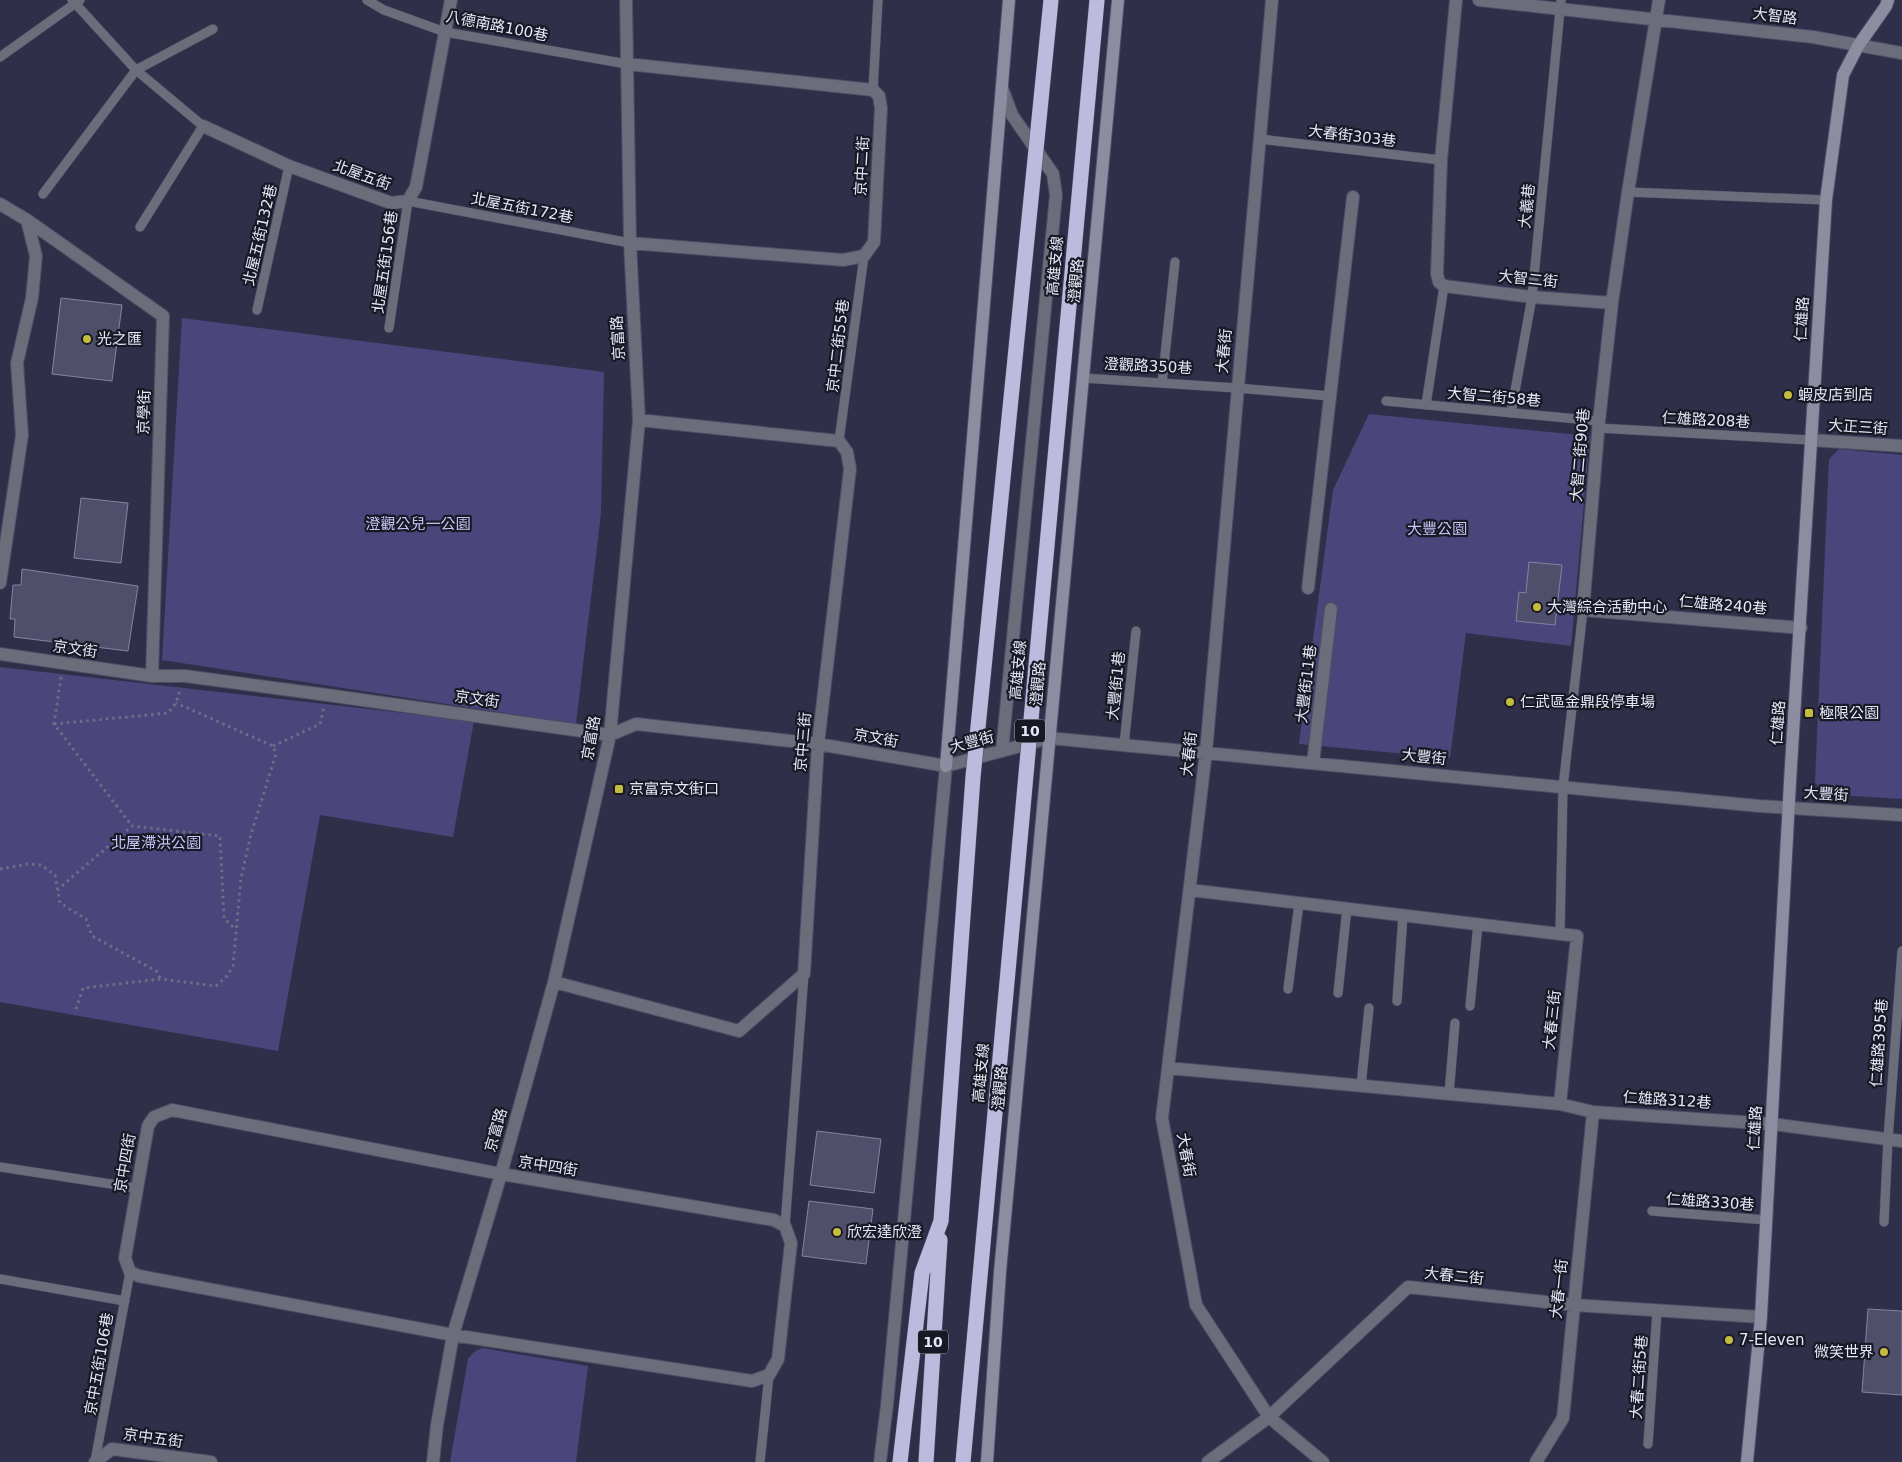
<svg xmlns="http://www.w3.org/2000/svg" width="1902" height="1462" viewBox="0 0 1902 1462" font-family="'DejaVu Sans','Noto Sans TC',sans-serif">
<rect width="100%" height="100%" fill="#302f4a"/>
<!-- green -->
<path fill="#4a467c" d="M182,318L604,372L601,513L576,724L162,660Z
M1369,414L1590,436L1571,646L1466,633L1450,758L1299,744L1333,490Z
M1839,449L1902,455V799L1824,794L1815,782L1829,459Z
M0,667L474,721L453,837L320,815L278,1051L0,1002Z
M482,1348L588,1366L576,1462H450L468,1359L474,1352Z"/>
<!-- building -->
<path fill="#504f6b" stroke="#8483a2" d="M61,298L122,305L112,381L52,374Z
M81,498L128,503L121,563L74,558Z
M1529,562L1562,565L1555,625L1516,621L1519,592L1526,593Z
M22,569L138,586L128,651L14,637L15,619H10L13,585H21Z
M817,1131L881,1139L874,1193L810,1185Z
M809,1201L873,1209L866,1264L802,1256Z
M1868,1309L1902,1311V1395L1862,1392Z"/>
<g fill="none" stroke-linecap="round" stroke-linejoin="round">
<!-- lane casing -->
<g stroke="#4d4c66" stroke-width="10">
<path id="lane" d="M72,0L136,70L203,126L140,227
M367,0L384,10L445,32L627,64
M0,57L80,0
M873,90L878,0
M1260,139L1441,160
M1628,192L1826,200
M43,194L136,70L213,29
M257,310L289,166
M389,328L408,201L630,243
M1083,378L1237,388L1330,396
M1162,383L1175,262
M1386,401L1599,421
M1426,405L1444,286
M1511,413L1532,297L1561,0
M1598,428L1811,440
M839,441L864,256
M1124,745L1136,631
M1560,933L1563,787L1583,610
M1288,989L1299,903
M1338,993L1347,908
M1397,1001L1403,915
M1470,1006L1478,924
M1361,1086L1369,1008
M1449,1094L1455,1023
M0,1167L137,1188
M1652,1211L1767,1220
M1884,1222L1888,1139L1902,951
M785,1226L804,974
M0,1279L125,1301
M1648,1444L1657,1311
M95,1461L130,1272
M760,1462L769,1375"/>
</g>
<!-- street casing -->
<g stroke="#4d4c66" stroke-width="14">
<path id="street" d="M1272,0L1206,752L1162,1118L1196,1305L1269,1417L1323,1462
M1456,0L1441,160L1437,274L1439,282L1444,286L1532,297L1612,303L1628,192L1659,0
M1479,0L1813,37L1902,53
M627,64L873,90L879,96L881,108L874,242L864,256L843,260L630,243
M1002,88L1012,115L1053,174L1056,195L1002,751
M203,126L289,166L391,203L408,201L416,187L451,0
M0,204L27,220L36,256L32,298L17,363L22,435L0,583
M27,220L163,316L152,676
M1612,303L1599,421L1583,610L1801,628
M1811,440L1902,446
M1308,588L1353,197
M0,654L152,676H185L327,695L610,735L636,724L818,744L946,766L1049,738L1759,806L1902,815
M1313,763L1331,609
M554,982L739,1031L804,974L818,744L850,469L847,452L839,441L639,420
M1168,1068L1560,1104L1577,936L1190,890
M1560,1104L1593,1112L1772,1124L1902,1141
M172,1110L501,1174L774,1220L785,1226L791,1243L778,1359L769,1375L752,1381L453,1335L139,1276L130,1272L125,1258L148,1126L154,1117Z
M95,1462L112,1449L211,1462
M433,1462L437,1425L453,1335L501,1174L554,982L610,735L639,420L630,243L626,0
M880,1462L887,1405L946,766
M1208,1462L1269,1417L1408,1287L1574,1305L1761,1317
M1536,1462L1563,1418L1593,1112"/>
</g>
<!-- secondary casing -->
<g stroke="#4d4c66" stroke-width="14">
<path id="secondary" d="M946,766L1009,0
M987,1462L1000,1272L1118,0
M1747,1462L1761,1317L1790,782L1826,200L1843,75L1858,46L1886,6L1888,0"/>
</g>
<!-- highway casing -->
<g stroke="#4d4c66" stroke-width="16">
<path id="highway" d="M900,1462L922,1273L941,1221
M926,1462L940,1240"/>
</g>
<!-- path -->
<path stroke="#6e6d85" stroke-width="3" stroke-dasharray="2.5 4" stroke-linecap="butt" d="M61,677L54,724L132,826
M54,724L168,713L176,703L181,688
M273,746L320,724L324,707
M0,869L27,864L41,865L55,875L60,903L86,919L92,936L158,972L160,979
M57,890L132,826L220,836L224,918L235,929
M76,1009L83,988L160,979L216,986L227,976L233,966L241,878L251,834L276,754L273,746L176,703"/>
<!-- lane -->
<use href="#lane" stroke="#6c6d7a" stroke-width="9"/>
<!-- street -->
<use href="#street" stroke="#6c6d7a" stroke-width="12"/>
<!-- secondary -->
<use href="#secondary" stroke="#8d8da2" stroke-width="12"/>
<!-- highway -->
<use href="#highway" stroke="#bcbbdd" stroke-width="15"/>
<!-- highway-bridge casing -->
<g stroke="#4d4c66" stroke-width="16" stroke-linecap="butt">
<path id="highway-bridge" d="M941,1221L973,777L1051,0
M963,1462L1097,0"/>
</g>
<!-- highway-bridge -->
<use href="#highway-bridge" stroke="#bcbbdd" stroke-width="15"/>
</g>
<!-- markers -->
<g fill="#c4bc3d" stroke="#191925" stroke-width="2">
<circle cx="87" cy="339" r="5"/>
<circle cx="1788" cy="395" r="5"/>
<circle cx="1537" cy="607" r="5"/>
<circle cx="1510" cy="702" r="5"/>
<rect x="1804" y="708" width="10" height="10" rx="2.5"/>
<rect x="614" y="784" width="10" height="10" rx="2.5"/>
<circle cx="837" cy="1232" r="5"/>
<circle cx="1729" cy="1340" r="5"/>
<circle cx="1884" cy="1352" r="5"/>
</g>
<g text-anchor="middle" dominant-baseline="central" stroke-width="4.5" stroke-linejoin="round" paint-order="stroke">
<!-- shield labels -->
<g fill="#191925" stroke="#a8a8b9" stroke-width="1">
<rect x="1015" y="719.5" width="30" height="23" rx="4"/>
<rect x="918" y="1330.5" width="30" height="23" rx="4"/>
</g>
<g font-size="14" font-weight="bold" fill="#e6e6f8">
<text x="1030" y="731">10</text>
<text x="933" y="1342">10</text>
</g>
<!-- street labels -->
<g font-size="15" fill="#e6e6f8" stroke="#191925">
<text transform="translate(1775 16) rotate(7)">大智路</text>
<text transform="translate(497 26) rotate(11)">八德南路100巷</text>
<text transform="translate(1352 136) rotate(7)">大春街303巷</text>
<text transform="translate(862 166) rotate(-87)">京中二街</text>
<text transform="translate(362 175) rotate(20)">北屋五街</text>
<text transform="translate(1527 206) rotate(-84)">大義巷</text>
<text transform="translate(522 208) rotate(11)">北屋五街172巷</text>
<text transform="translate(260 235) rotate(-77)">北屋五街132巷</text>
<text transform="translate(385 262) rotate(-82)">北屋五街156巷</text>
<text transform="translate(1055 266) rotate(-85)">高雄支線</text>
<text transform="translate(1528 279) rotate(6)">大智二街</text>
<text transform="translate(1076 281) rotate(-85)">澄觀路</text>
<text transform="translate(1802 319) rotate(-87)">仁雄路</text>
<text transform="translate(618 338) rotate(-93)">京富路</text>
<text transform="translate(838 346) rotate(-83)">京中二街55巷</text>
<text transform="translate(1224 351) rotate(-85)">大春街</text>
<text transform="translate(1148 366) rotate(3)">澄觀路350巷</text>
<text transform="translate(1494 397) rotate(5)">大智二街58巷</text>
<text transform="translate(144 412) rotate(-88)">京學街</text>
<text transform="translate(1706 420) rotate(3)">仁雄路208巷</text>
<text transform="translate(1858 427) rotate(4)">大正三街</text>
<text transform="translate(1580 455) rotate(-85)">大智二街90巷</text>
<text transform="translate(1723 605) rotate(5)">仁雄路240巷</text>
<text transform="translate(75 649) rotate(8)">京文街</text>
<text transform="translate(1018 670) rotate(-85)">高雄支線</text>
<text transform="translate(1038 684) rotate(-85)">澄觀路</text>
<text transform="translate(1306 684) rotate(-83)">大豐街11巷</text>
<text transform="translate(1116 686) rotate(-84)">大豐街1巷</text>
<text transform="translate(477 699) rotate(8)">京文街</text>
<text transform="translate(1778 723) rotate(-86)">仁雄路</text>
<text transform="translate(591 738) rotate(-80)">京富路</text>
<text transform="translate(876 738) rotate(10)">京文街</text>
<text transform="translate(803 742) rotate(-85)">京中三街</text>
<text transform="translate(972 742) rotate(-15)">大豐街</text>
<text transform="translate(1189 754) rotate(-84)">大春街</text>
<text transform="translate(1424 757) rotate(6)">大豐街</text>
<text transform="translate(1826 794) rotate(4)">大豐街</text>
<text transform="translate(1552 1020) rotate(-84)">大春三街</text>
<text transform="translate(1879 1043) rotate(-86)">仁雄路395巷</text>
<text transform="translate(981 1073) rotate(-85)">高雄支線</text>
<text transform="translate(1000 1088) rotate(-85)">澄觀路</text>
<text transform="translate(1667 1100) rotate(4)">仁雄路312巷</text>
<text transform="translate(1755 1128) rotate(-87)">仁雄路</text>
<text transform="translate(496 1130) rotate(-74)">京富路</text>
<text transform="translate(1186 1155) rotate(80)">大春街</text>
<text transform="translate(125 1163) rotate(-80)">京中四街</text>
<text transform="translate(548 1166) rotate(9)">京中四街</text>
<text transform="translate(1710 1202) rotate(4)">仁雄路330巷</text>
<text transform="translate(1454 1276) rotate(6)">大春二街</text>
<text transform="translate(1559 1289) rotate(-84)">大春一街</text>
<text transform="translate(99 1364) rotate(-80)">京中五街106巷</text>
<text transform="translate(1639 1377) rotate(-86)">大春二街5巷</text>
<text transform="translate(153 1438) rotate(8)">京中五街</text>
</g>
<!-- poi labels -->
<g font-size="15" fill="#e6e6f8" stroke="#191925" text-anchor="start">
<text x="97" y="339">光之匯</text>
<text x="1798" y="395">蝦皮店到店</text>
<text x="1547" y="607">大灣綜合活動中心</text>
<text x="1520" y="702">仁武區金鼎段停車場</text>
<text x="1819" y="713">極限公園</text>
<text x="629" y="789">京富京文街口</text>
<text x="847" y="1232">欣宏達欣澄</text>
<text x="1739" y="1340">7-Eleven</text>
<text x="1874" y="1352" text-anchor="end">微笑世界</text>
</g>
<!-- park labels -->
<g font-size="15" fill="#c6c5f8" stroke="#191925">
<text x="418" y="524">澄觀公兒一公園</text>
<text x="1437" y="529">大豐公園</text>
<text x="156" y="843">北屋滯洪公園</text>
</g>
</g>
</svg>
